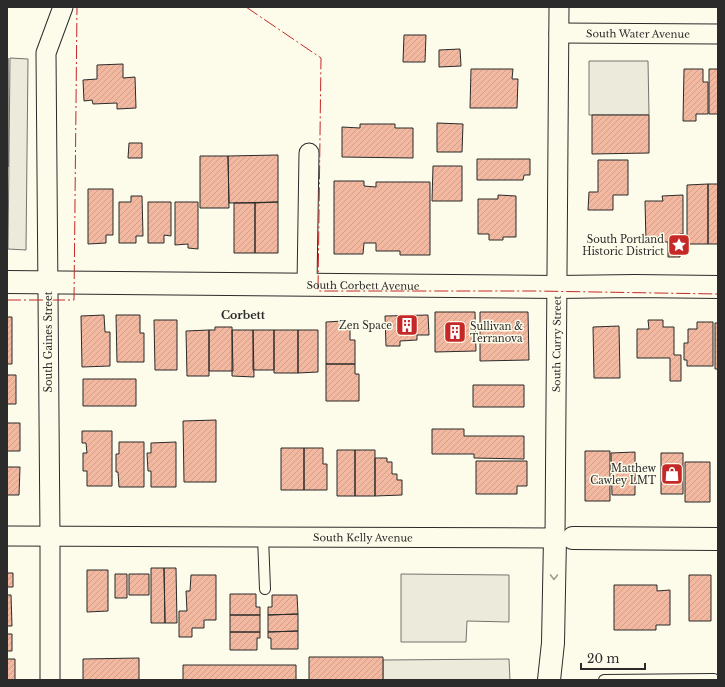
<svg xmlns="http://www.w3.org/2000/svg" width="725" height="687" viewBox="0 0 725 687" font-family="'Libre Baskerville',serif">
<defs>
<pattern id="building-hatch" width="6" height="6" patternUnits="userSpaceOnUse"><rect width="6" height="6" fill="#f2b8a0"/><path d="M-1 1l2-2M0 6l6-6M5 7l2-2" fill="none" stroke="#d09e8a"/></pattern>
</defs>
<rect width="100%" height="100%" fill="#fdfbea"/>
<!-- parking -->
<path fill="#eceadb" stroke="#74746e" d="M10,58L28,59L26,250L8,249Z
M589,61H648L649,115H589Z
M401,574L509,575V622L467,621L466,642H401Z
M509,659L510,680H383V660Z"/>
<!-- building -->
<path fill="url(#building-hatch)" stroke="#2b2b2b" d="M404,35H426L425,62H403Z
M460,49L461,66L439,67V50Z
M7,58H8V167H7Z
M123,64V78L135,77L136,108L117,109V103L93,104L92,100L84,101L83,80L97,79V65Z
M471,69H513L512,79H518L517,108H470Z
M684,69H703V82H708V114H696V121H683Z
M709,69H718V114H709Z
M592,115H649V153L592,154Z
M437,123L463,124L462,152H437Z
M360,124H395V128H413V158L342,157V127L360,128Z
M129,143H142V158H128Z
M278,155V202L229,203L228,156Z
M200,156H228L229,208H200Z
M477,159H530V175H524L523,180H477Z
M598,160H628V195H613V210H588L589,192H598Z
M433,166H462V201H432Z
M334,181H364V186L376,187V182H430V255H400V251H376V243H364L363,254H334Z
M708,184H718V244H708Z
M708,184V244H687V185Z
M88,189H113V235H106V243L88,244Z
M498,195L516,196V237H503V240H489V234H478V199H498Z
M683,195V234H680V257H668V242H646L645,201H663L662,196Z
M131,196H142L143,236H136V243H119V202H131Z
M148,202H171V236L164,235V243H148Z
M175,202H198V249L188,248V244L175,245Z
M278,202V253H255V203Z
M234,203H255V253H234Z
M435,312H475L476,351L435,352Z
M480,312H528L529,360L480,361Z
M104,315L105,332H110V366L82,367L81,316Z
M116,315H140V333H144V362H117Z
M428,315L429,335H417V340L400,341V346H386L385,316Z
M7,317H12V364H7Z
M154,320H177V370H155Z
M648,320H663V327H674V355H681V381H670V358H637V329H649Z
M343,321V329L350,328V340H355V364H326V322Z
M697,322H713V366H687V360H684V343H688V329H697Z
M715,323H718V369H715Z
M619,326L620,378H594L593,327Z
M215,327H232L233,371H209V330H215Z
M209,330V376H187L186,331Z
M232,330H253L254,377L232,376Z
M253,330H274V370H253Z
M274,330H298V373H274Z
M298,330H318V372L298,373Z
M326,364H355V374H359V401H326Z
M7,375H16V404H7Z
M83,379H136V406H83Z
M473,385H524V407H473Z
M216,420V482H184L183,421Z
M7,423H20V451H7Z
M432,429H464V436H524V459L474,458V454H432Z
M82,431H112V486H87V471H83V453H87L86,443H82Z
M119,442H144V487H119L118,472H116V454H119Z
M176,442V487H151V471H148L147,453H151V443Z
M281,448H304V490H281Z
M304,448H323V464H327V490H304Z
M337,450H355V496H337Z
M355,450H375V496H355Z
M585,451H610V501H585Z
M635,452V495H612L611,453Z
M661,453H683V494H661Z
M375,458H387V462H392V474H397V480H402V495L375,496Z
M476,461H527V486H517V494H476Z
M685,462H710V502H685Z
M7,467H20L19,495H7Z
M151,568H164L165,623H151Z
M164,568H176L177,623H165Z
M87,570H108V611L87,612Z
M7,573H13V587H7Z
M115,574H127V598H115Z
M129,574H149V595H129Z
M191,575H216V620H204V628H192V637H179V611H187L186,591H190Z
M689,575H711V621H689Z
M614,585H657V591L670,590V625H656V630H614Z
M230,594H256V607H260V615H230Z
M7,595H11L12,626H7Z
M272,595H297L298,614L268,615V607H272Z
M298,614V631L268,632V615Z
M230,615H260V632H230Z
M298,631V649H271V638H268V632Z
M230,632H260V638H257V650H230Z
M7,634H12V651H7Z
M309,657H383V680H309Z
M139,658V680H83V659Z
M7,659H15V680H7Z
M183,665H296V680H183Z"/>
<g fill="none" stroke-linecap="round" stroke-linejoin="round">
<!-- lane casing -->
<g stroke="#2b2b2b" stroke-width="12">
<path id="lane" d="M263,537L265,589
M604,680L714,679V680"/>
</g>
<!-- street casing -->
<g stroke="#2b2b2b" stroke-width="21">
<g id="street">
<path id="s1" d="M559,33L718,34"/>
<path d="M307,285L309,153"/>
<path id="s2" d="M7,536L555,538L559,7"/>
<path d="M50,680V537L46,53L63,7"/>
</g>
</g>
<!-- secondary casing -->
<g stroke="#2b2b2b" stroke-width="24">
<g id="secondary">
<path id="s3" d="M7,282L557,287L635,286L718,287"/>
</g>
</g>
<!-- primary casing -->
<g stroke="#2b2b2b" stroke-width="24">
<path id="primary" d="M573,538L718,539
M549,680L553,643L555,538"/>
</g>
<!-- lane -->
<use href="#lane" stroke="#fdfbea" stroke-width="10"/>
<!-- street -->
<use href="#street" stroke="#fdfbea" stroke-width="19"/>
<!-- secondary -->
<use href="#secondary" stroke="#fdfbea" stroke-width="22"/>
<!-- primary -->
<use href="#primary" stroke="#fdfbea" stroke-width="22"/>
<!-- power -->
<path stroke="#c62828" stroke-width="1" stroke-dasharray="14 3 2 3" stroke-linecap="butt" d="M246,7L321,58L318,291H535L718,294
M7,300H74L77,7"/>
</g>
<!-- one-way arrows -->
<defs><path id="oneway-chevron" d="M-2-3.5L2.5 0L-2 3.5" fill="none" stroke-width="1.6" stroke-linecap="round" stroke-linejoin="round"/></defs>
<use stroke="#9e9d94" href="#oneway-chevron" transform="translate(554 577) rotate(91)"/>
<!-- icons -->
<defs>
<g id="sight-square" transform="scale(1.15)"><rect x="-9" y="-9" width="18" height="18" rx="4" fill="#c62828" stroke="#fdfbea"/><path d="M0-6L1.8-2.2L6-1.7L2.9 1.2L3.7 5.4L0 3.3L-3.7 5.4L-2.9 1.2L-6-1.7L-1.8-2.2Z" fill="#fff"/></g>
<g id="building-square" transform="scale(1.15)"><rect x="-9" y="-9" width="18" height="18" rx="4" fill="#c62828" stroke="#fdfbea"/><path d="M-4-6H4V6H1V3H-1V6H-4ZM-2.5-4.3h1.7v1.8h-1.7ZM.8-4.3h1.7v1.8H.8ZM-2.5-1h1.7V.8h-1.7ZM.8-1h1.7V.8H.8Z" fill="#fff"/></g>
<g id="shop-square" transform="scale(1.15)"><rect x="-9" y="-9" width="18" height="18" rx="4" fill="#c62828" stroke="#fdfbea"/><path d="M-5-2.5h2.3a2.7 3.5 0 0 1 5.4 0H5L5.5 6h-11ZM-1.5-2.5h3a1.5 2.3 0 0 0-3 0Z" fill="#fff"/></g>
</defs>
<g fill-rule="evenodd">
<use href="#sight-square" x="679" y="245"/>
<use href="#building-square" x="407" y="325"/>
<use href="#building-square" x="455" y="332"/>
<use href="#shop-square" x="672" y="474"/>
</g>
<g text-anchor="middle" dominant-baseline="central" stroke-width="3" stroke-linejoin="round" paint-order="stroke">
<!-- street labels -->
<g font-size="10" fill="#2b2b2b" stroke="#fdfbea">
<text stroke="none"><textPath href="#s1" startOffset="79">South Water Avenue</textPath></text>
<text stroke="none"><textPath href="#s3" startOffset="356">South Corbett Avenue</textPath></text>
<text transform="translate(48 342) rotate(-90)">South Gaines Street</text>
<text stroke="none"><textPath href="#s2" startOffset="742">South Curry Street</textPath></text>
<text stroke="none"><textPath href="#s2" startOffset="356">South Kelly Avenue</textPath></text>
</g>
<!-- poi labels -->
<g font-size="10" fill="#2b2b2b" stroke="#fdfbea" text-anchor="end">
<text x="664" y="239">South Portland<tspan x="664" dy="12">Historic District</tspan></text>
<text x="392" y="325">Zen Space</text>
<text x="470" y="326" text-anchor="start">Sullivan &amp;<tspan x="470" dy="12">Terranova</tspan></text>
<text x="656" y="468">Matthew<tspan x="656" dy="12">Cawley LMT</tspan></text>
</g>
<!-- neighbourhood labels -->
<g font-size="11" font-weight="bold" fill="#2b2b2b" stroke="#fdfbea">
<text x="243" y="315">Corbett</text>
</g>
</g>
<!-- border -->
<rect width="725" height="687" fill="none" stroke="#2b2b2b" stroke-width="16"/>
<!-- scale -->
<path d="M581 663v6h64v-6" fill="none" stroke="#2b2b2b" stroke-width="2"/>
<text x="587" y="663" font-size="12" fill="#2b2b2b" stroke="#fdfbea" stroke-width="3" paint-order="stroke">20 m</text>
</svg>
